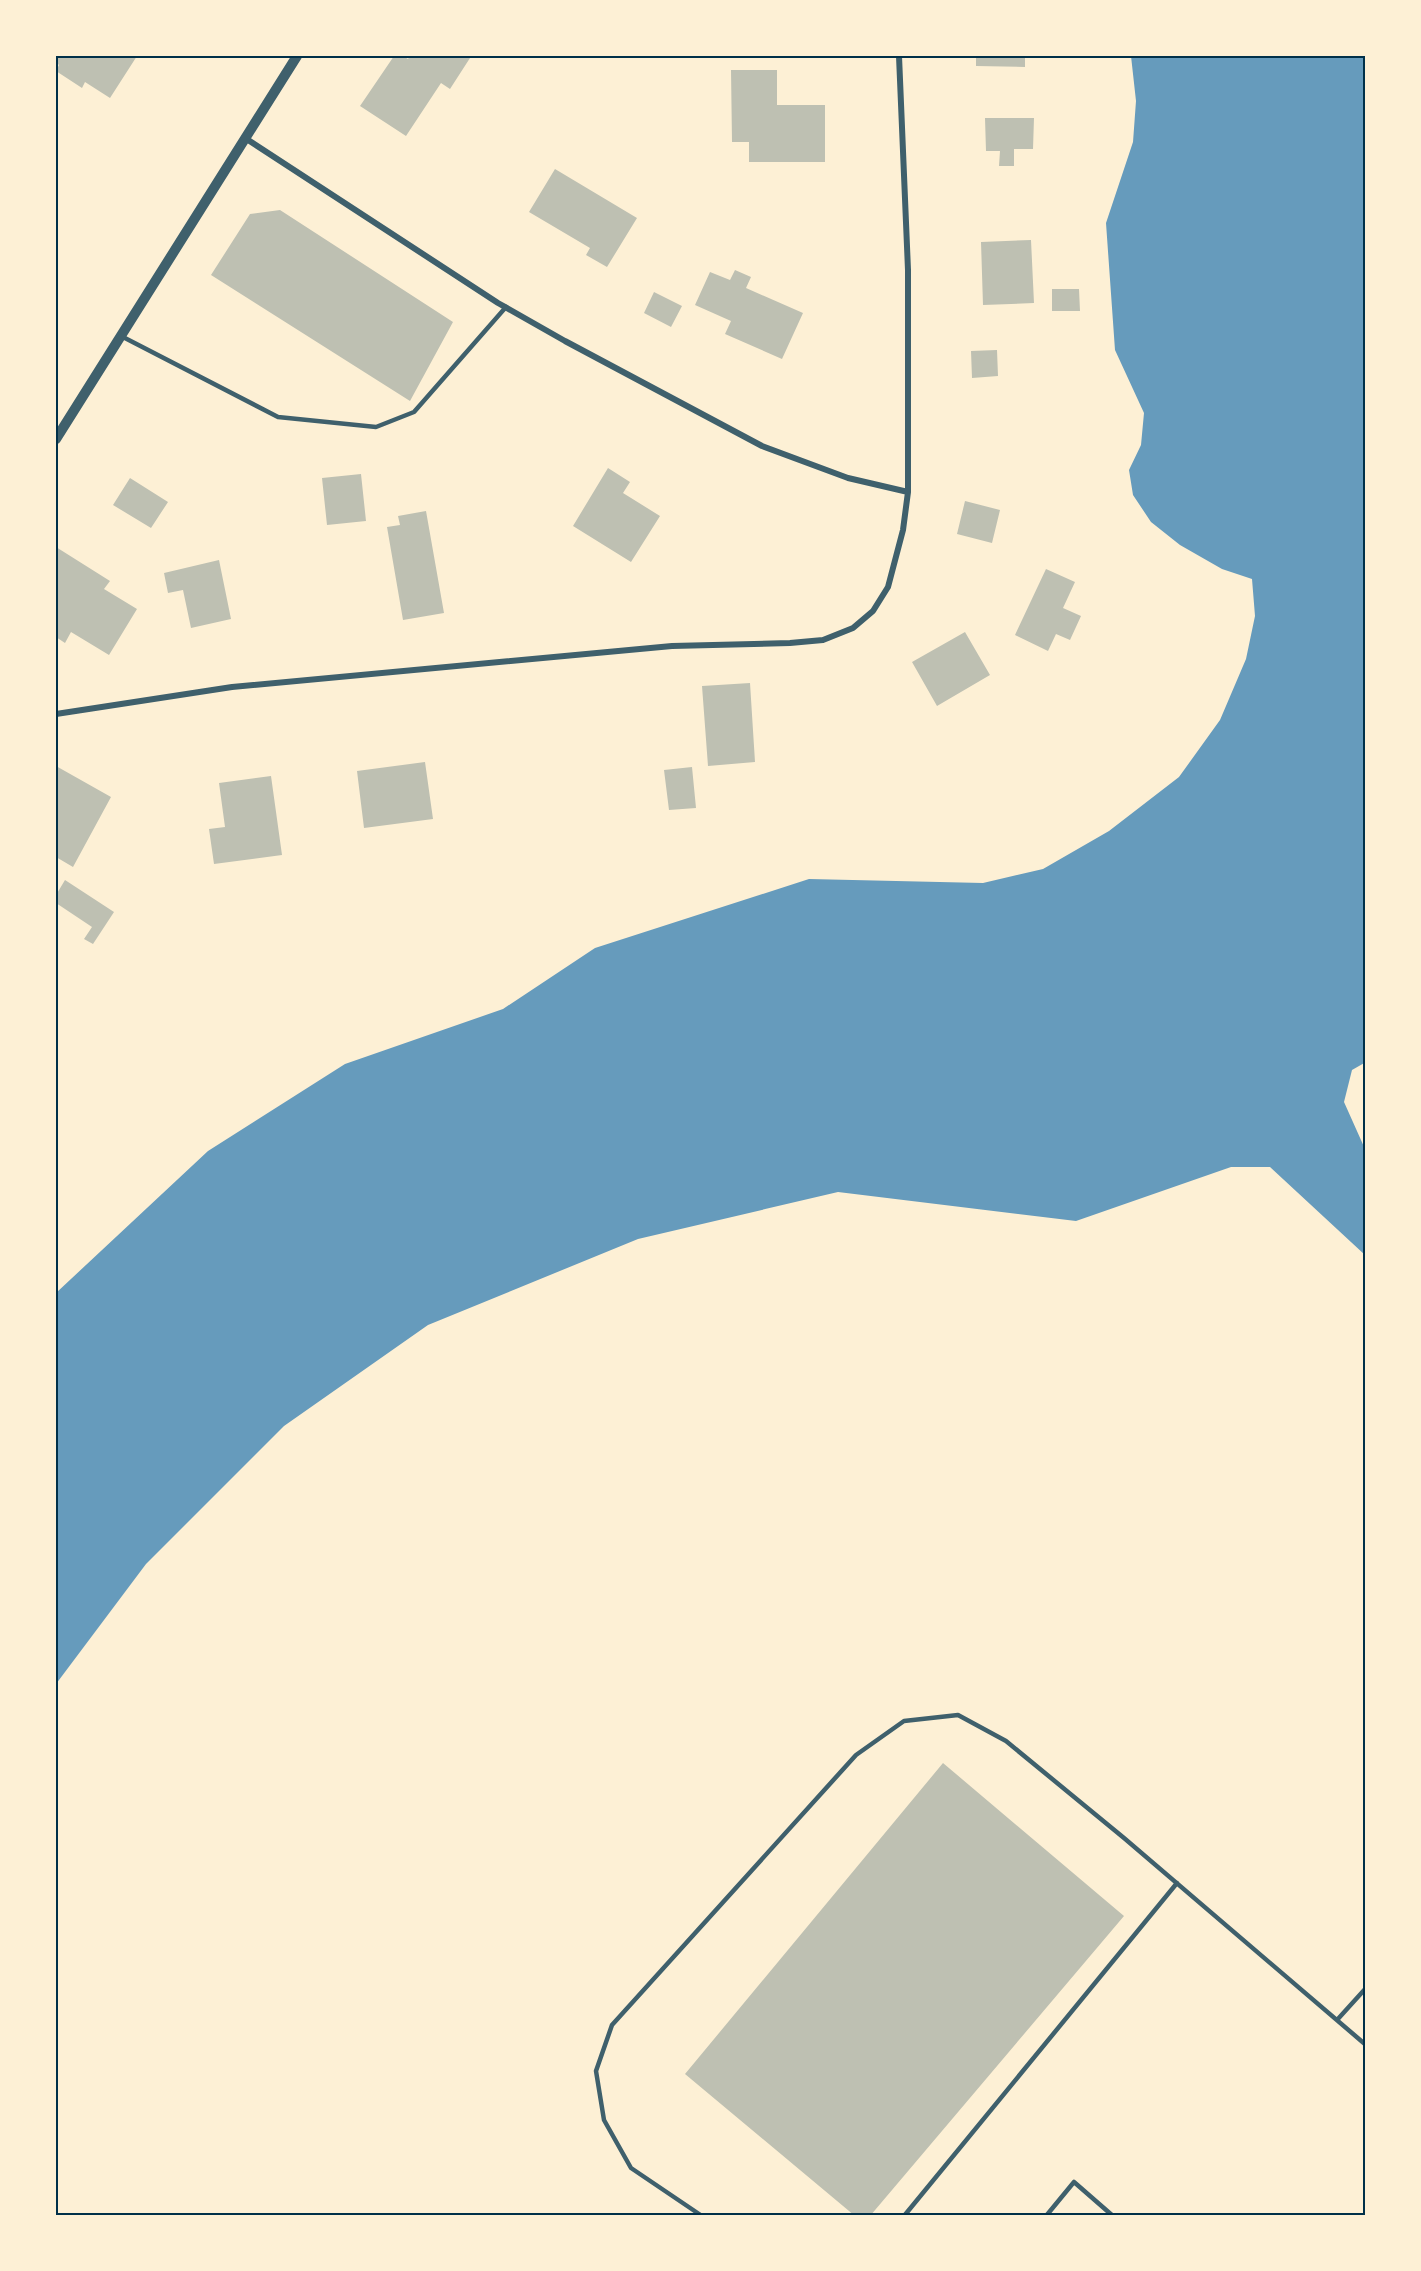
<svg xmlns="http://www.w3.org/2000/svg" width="1421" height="2271" viewBox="0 0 1421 2271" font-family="Overpass,sans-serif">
<rect width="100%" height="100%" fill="#fdf0d5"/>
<!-- water -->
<path fill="#669bbc" d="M1131,56H1365L1366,1062L1352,1070L1344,1102L1365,1149V1255L1270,1167H1231L1076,1221L838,1192L638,1239L428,1325L284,1426L146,1564L56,1684V1293L208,1151L345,1064L503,1009L595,948L809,879L983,883L1043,869L1109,831L1179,777L1220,720L1246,659L1255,616L1252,579L1222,569L1180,545L1151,522L1133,495L1129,470L1141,445L1144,413L1115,350L1106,223L1133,142L1136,101Z"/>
<!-- building -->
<path fill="#bec0b2" d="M56,56H137L110,98L85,82L82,88L56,71L59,65L56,62Z
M394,56H403L408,59L410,56H466L470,58L450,89L441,83L406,136L360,106Z
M976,56H1025V67L976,66Z
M731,70H777V105H825V162H749V142H732Z
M985,118H1034L1033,149H1014V166H999L1000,151H986Z
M555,169L637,218L607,267L586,255L590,248L529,212Z
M280,210L453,322L410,401L211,275L250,214Z
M1031,240L1034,303L983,305L981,242Z
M735,270L751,277L746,288L803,313L782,359L725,334L731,321L695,305L710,272L730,280Z
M1052,289H1079L1080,311H1052Z
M654,292L682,306L671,327L644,313Z
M997,350L998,376L972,378L971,351Z
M608,468L630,482L623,493L660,516L631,562L573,526Z
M361,474L366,521L327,525L322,478Z
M130,478L168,502L151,528L113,505Z
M965,501L1000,510L992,543L957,534Z
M426,511L444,613L403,620L387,527L400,525L398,516Z
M56,547L110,581L104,589L137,609L109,655L71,632L65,643L56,637Z
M219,560L231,619L191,628L183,590L168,593L164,573Z
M1046,569L1075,582L1063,608L1081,616L1070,640L1056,634L1048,651L1015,635Z
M965,632L990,675L937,706L912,662Z
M750,683L755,762L708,766L702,686Z
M425,762L433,819L364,828L357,771Z
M56,766L111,797L73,867L56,857Z
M692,767L696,808L669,810L664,770Z
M271,776L282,855L214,864L209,829L225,827L219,783Z
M65,880L114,912L93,944L84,939L92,927L56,903V895Z
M943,1763L1124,1916L870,2216H855L685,2074Z"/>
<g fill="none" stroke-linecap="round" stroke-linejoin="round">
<!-- service -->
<path stroke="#3f606c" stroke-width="4.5" d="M121,336L278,417L376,427L414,412L506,307
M1337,2020L1366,1988
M702,2216L631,2168L604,2120L596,2071L612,2025L856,1755L904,1721L958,1715L1006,1741L1124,1838L1366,2045
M904,2216L1177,1883
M1046,2216L1074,2182L1113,2216"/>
<!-- minor -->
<path stroke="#3f606c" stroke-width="6" d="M245,138L498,303L565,341L762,446L848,478L908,492
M56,714L232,687L672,646L790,643L823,640L853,628L873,611L888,587L903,530L908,492V270L899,56"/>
<!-- tertiary -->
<path stroke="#3f606c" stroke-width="10" d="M56,439L297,56"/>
</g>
<!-- border -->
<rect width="1421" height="2271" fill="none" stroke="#fdf0d5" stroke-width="114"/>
<rect x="57" y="57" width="1307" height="2157" fill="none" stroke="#003049" stroke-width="2"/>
</svg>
